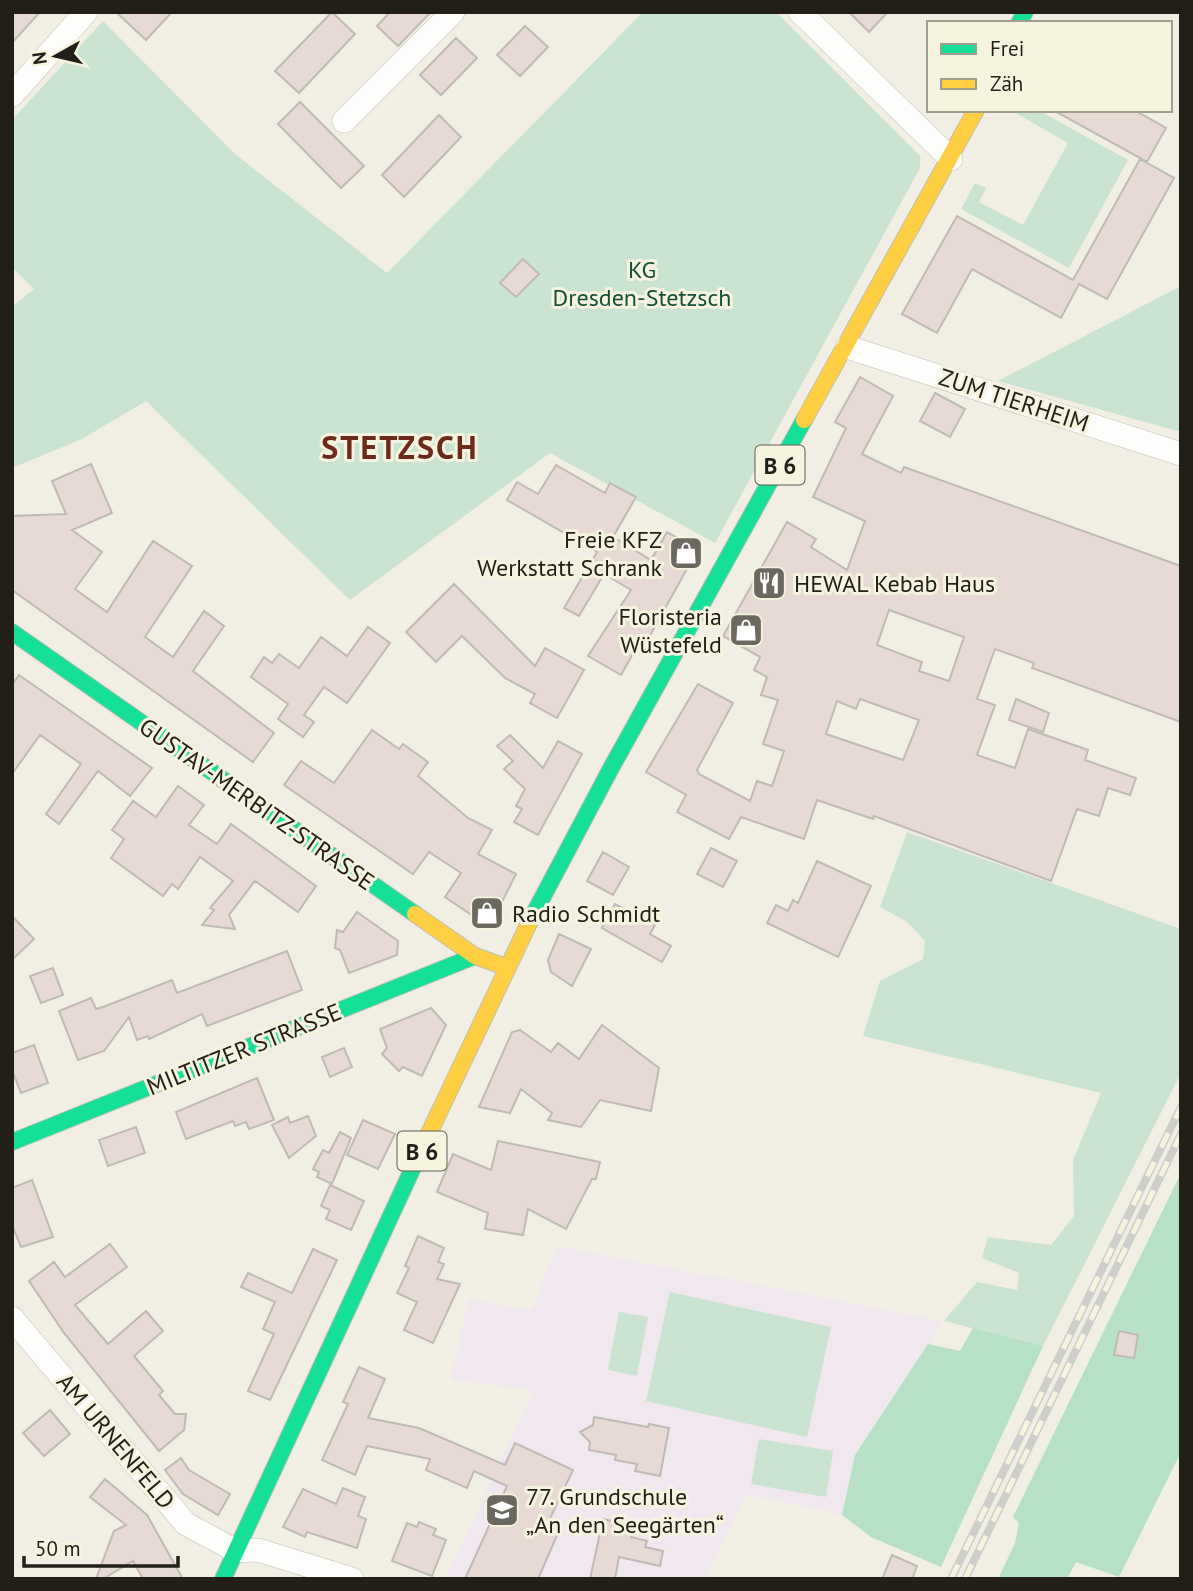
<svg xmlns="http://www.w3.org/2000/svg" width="1193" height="1591" viewBox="0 0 1193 1591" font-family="'PT Sans',sans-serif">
<rect width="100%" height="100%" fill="#f1efe4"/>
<!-- education -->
<path fill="#f0e8ee" d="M557,1246L944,1321L855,1455L842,1515L747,1494L706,1579H446L533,1390L451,1380L468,1299L532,1310Z"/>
<!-- green -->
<path fill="#cbe3d1" d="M643,12H776L920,156V168L715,543L550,453L350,600L146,401L82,439L12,468V307L34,289L12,267V120L103,21L235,154L387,273Z
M1018,110H1038L1128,160L1069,268L961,209L975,183L986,188L979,202L1023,225L1068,143L1016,113Z
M1181,286V432L998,381Z
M907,832L1181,929V1073L1043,1346L944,1321L977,1282L1017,1290L1019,1273L982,1258L988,1237L1051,1245L1074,1216L1073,1160L1101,1093L863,1036L880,981L923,959L925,941L907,922L880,907Z
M670,1292L831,1327L807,1437L646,1401Z
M619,1312L648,1317L637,1376L608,1370Z
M759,1439L833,1451L826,1497L751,1484Z"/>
<!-- forest -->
<path fill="#b6e1c6" d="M1181,1173V1452L1119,1577L1076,1562L1067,1579H998L1015,1543L1019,1523L1013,1517Z
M973,1328L1043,1346L941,1567L871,1537L842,1515L855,1455L928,1344L960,1351Z"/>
<!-- building -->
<path fill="#e7d9d4" stroke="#c0bab5" stroke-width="2" fill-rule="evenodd" d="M12,12H40L12,43Z
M116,12H172L146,40Z
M332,12L355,34L299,93L275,71Z
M390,12H431L398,46L377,26Z
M849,12H888L869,32Z
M525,26L548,47L520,76L497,55Z
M456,38L477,58L441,95L420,75Z
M300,102L364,166L341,188L278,124Z
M1053,110H1134L1166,128L1147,162Z
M439,115L461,137L404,197L382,175Z
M1140,159L1174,178L1107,299L1079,284L1061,318L972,269L937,333L902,314L957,216L1073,280Z
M523,259L539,274L516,297L500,283Z
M860,377L893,396L862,454L901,473L904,467L1181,566V722L1032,668L1034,663L995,649L977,699L995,705L977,755L1015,768L1028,729L1088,750L1085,760L1136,778L1130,795L1108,788L1099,816L1077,809L1051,881L874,816L873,819L817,800L804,839L741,817L729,839L677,812L686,795L646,772L698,684L733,703L697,770L699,774L750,801L757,781L772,786L784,751L763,744L778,700L761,695L767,677L754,670L760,657L723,636L787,522L816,539L811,547L847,570L865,521L813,497L846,428L835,422ZM889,610L964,637L949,681L919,671L922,662L877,645ZM860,699L919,720L903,760L826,734L837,701L856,709Z
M935,393L965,409L950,437L920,421Z
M91,464L112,513L72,530L102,552L75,589L107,612L153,541L192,566L145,637L173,657L204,611L224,626L193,671L274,733L253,762L12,590V516L66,514L52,481Z
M556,465L605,493L610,483L636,497L613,537L651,560L667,532L698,549L648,639L643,636L621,675L588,656L631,590L604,574L579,616L564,608L597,552L507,500L517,482L538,494Z
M454,584L535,666L545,648L584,670L557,718L530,703L535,694L505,678L462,636L436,662L406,632Z
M368,627L390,643L347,703L324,687L304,715L314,722L303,737L278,719L288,704L251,677L264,657L272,663L279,654L299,668L321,637L347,656Z
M19,675L152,768L130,796L98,771L59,824L46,814L81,764L40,735L12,774V685Z
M1016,699L1049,713L1043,732L1009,720Z
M372,730L399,749L403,744L428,762L418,776L468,818L492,830L478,854L516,874L497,912L479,920L445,897L461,873L429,852L413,874L284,785L301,761L334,783Z
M510,735L543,768L558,741L582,754L538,835L514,822L522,809L516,806L525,789L504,769L513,761L497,746Z
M178,786L204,805L189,825L217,844L231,824L316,886L298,912L255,881L229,915L235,929L202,925L214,910L210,908L233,881L200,857L178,889L172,884L163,896L111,858L124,839L112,830L133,801L156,817Z
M711,848L737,861L723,887L697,874Z
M603,852L629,867L613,895L587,881Z
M817,861L871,886L838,957L767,923L776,905L788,911L793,900L798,903Z
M615,904L655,925L650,934L671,946L662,962L602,928Z
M357,912L398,941L397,955L349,973L340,950L335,948L337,930L343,932Z
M12,916L34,939L12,960Z
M559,934L591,949L572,986L551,972L548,960Z
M287,951L302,990L207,1026L202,1014L149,1039L148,1036L137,1040L129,1017L104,1051L78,1060L59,1011L91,998L96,1009L103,1007L172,980L177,993Z
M53,968L63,995L41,1003L30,976Z
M431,1008L446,1025L422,1076L403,1067L399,1071L382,1054L387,1048L380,1029Z
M602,1025L659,1068L651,1111L600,1100L581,1127L548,1120L552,1113L521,1089L510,1113L479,1107L512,1032L520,1030L551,1052L558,1043L579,1059Z
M34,1045L48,1083L21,1093L12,1070V1053Z
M344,1048L352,1067L330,1077L322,1057Z
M257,1078L274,1120L249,1129L246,1122L235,1126L233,1121L186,1139L176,1112Z
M308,1116L316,1136L289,1158L272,1125L288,1117L290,1123Z
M363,1120L395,1134L378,1169L347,1155Z
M136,1127L145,1153L108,1166L99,1140Z
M340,1132L351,1138L332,1184L317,1177L319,1172L313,1169L323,1150L329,1153Z
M498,1141L600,1162L596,1179H592L566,1229L528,1209L523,1235L485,1229L488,1213L437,1192L453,1154L491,1170Z
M32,1180L53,1237L21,1247L12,1225V1188Z
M330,1185L364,1201L351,1230L326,1219L330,1210L321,1206Z
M418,1236L444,1248L438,1262L444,1264L437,1279L460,1284L433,1343L404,1330L417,1302L397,1293L409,1268L405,1266Z
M110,1244L127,1267L75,1305L108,1344L146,1311L163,1331L134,1356L163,1391L159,1395L175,1414H186L184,1430L159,1451L64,1333L29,1281L54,1262L65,1277Z
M313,1249L337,1260L270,1400L248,1391L274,1334L263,1329L275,1302L241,1287L248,1273L292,1293Z
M1119,1331L1138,1335L1134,1358L1114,1355Z
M359,1367L385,1379L368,1418L419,1428L505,1465L515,1443L573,1470L546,1527L558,1533L538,1579H465L507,1486L474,1471L467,1488L426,1470L430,1459L367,1446L355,1475L322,1460L348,1404L343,1402Z
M50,1410L70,1434L44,1456L23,1433Z
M594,1417L648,1427L649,1424L669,1428L660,1476L635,1471L637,1464L615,1460L616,1455L589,1450L590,1442L580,1432L593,1425Z
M181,1458L189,1470L230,1494L218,1515L183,1494L165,1470Z
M105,1479L147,1515L183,1579H143L133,1561L103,1579H96L114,1531L126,1525L90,1497Z
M343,1488L365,1497L358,1516L366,1519L357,1548L307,1532L305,1537L283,1527L303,1489L336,1504Z
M603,1519L634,1526L631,1537L647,1541L645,1547L663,1551L660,1566L619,1557L615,1579H590Z
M419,1522L436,1529L433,1535L446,1540L432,1576L392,1561L407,1523L417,1527Z
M892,1555L917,1566L912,1579H882Z"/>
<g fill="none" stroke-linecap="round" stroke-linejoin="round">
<!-- street casing -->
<g stroke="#c0beb6" stroke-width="24">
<path id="street" d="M800,12L951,159
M12,95L86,12
M344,121L453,12
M847,347L1181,454
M12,1318L186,1524L236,1551L258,1550L352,1579"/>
</g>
<!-- fast casing -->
<g stroke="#c0beb6" stroke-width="18">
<path id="fast" d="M1019,23L1025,12
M12,632L415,914
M530,921L610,770L804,420
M12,1142L475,956
M223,1579L423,1146"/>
</g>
<!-- slow casing -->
<g stroke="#c0beb6" stroke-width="18">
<path id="slow" d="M804,420L976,110
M415,914L475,956L506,967
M423,1146L530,921"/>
</g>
<!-- street -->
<use href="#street" stroke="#fdfdfb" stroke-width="23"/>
<!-- fast -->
<use href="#fast" stroke="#16e098" stroke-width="16"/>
<!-- slow -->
<use href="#slow" stroke="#ffcf43" stroke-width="16"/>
<!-- rail casing -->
<g stroke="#cececb" stroke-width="8">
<path id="rail" d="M951,1579L1181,1107
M965,1579L1181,1134"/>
</g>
<!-- rail -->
<use href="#rail" stroke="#f6f3df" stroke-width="5" stroke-dasharray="16" stroke-linecap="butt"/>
</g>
<!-- icons -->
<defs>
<g id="shop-square" transform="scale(1.75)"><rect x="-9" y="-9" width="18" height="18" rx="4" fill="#6a685f" stroke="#f6f3df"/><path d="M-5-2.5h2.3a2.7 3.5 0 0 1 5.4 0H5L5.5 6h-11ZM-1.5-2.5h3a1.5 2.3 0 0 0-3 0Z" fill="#fff"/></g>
<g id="restaurant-square" transform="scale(1.75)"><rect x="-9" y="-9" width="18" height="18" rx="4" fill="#6a685f" stroke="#f6f3df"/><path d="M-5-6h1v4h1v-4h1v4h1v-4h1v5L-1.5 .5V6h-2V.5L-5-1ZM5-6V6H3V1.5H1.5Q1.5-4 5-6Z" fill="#fff"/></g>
<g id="school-square" transform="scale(1.75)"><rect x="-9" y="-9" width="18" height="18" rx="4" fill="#6a685f" stroke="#f6f3df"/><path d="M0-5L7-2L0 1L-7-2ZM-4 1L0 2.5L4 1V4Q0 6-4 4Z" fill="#fff"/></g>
</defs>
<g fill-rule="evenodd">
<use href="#shop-square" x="686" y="553"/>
<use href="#restaurant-square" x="769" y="583"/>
<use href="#shop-square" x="746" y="630"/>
<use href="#shop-square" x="487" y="913"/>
<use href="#school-square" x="502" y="1510"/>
</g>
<g text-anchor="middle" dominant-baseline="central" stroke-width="6" stroke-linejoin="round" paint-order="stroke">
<!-- shield labels -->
<g fill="#f6f3df" stroke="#615f54" stroke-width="2">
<rect x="755.5" y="445.5" width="49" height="39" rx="5"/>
<rect x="397.5" y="1131.5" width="49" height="39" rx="5"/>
</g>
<g font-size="23" font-weight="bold" fill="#211f18">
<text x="780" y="465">B 6</text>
<text x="422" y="1151">B 6</text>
</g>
<!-- park labels -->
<g font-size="24" fill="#125137" stroke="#f6f3df">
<text x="642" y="269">KG<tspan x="642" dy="28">Dresden-Stetzsch</tspan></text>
</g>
<!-- street labels -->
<g font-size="24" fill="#211f18" stroke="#f6f3df">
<text transform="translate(1014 400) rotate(18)">ZUM TIERHEIM</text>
<text transform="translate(257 804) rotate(35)">GUSTAV-MERBITZ-STRASSE</text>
<text transform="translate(244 1049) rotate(-22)">MILTITZER STRASSE</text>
<text transform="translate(116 1441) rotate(50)">AM URNENFELD</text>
</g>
<!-- poi labels -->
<g font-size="24" fill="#211f18" stroke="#f6f3df" text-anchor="start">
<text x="662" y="539" text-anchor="end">Freie KFZ<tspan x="662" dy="28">Werkstatt Schrank</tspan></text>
<text x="794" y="583">HEWAL Kebab Haus</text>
<text x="722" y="616" text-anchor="end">Floristeria<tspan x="722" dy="28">Wüstefeld</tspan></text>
<text x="512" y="913">Radio Schmidt</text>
<text x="526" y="1496">77. Grundschule<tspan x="526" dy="28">„An den Seegärten“</tspan></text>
</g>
<!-- district labels -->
<g font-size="32" font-weight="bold" letter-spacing="2" fill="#6d2a1a" stroke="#f6f3df">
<text x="400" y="447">STETZSCH</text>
</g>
</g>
<!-- border -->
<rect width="1193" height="1591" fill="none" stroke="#211f18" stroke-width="28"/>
<!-- legend -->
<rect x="927" y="21" width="245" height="91" fill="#f6f3df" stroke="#a19e8f" stroke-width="2"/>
<rect x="941" y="44" width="35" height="10" fill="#16e098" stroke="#a19e8f" stroke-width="2"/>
<text x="990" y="56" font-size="21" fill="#211f18">Frei</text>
<rect x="941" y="79" width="35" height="10" fill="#ffcf43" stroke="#a19e8f" stroke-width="2"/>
<text x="990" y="91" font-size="21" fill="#211f18">Zäh</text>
<!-- north arrow -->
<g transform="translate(56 56) rotate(262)" stroke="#f6f3df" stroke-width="5" paint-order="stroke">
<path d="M0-5L12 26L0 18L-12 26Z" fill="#211f18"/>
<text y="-10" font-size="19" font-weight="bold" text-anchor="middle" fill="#211f18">N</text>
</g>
<!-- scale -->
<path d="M24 1556v10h154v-10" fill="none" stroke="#211f18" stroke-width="3.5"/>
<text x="35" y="1556" font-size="21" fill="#211f18" stroke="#f6f3df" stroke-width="5" paint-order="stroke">50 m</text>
</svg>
